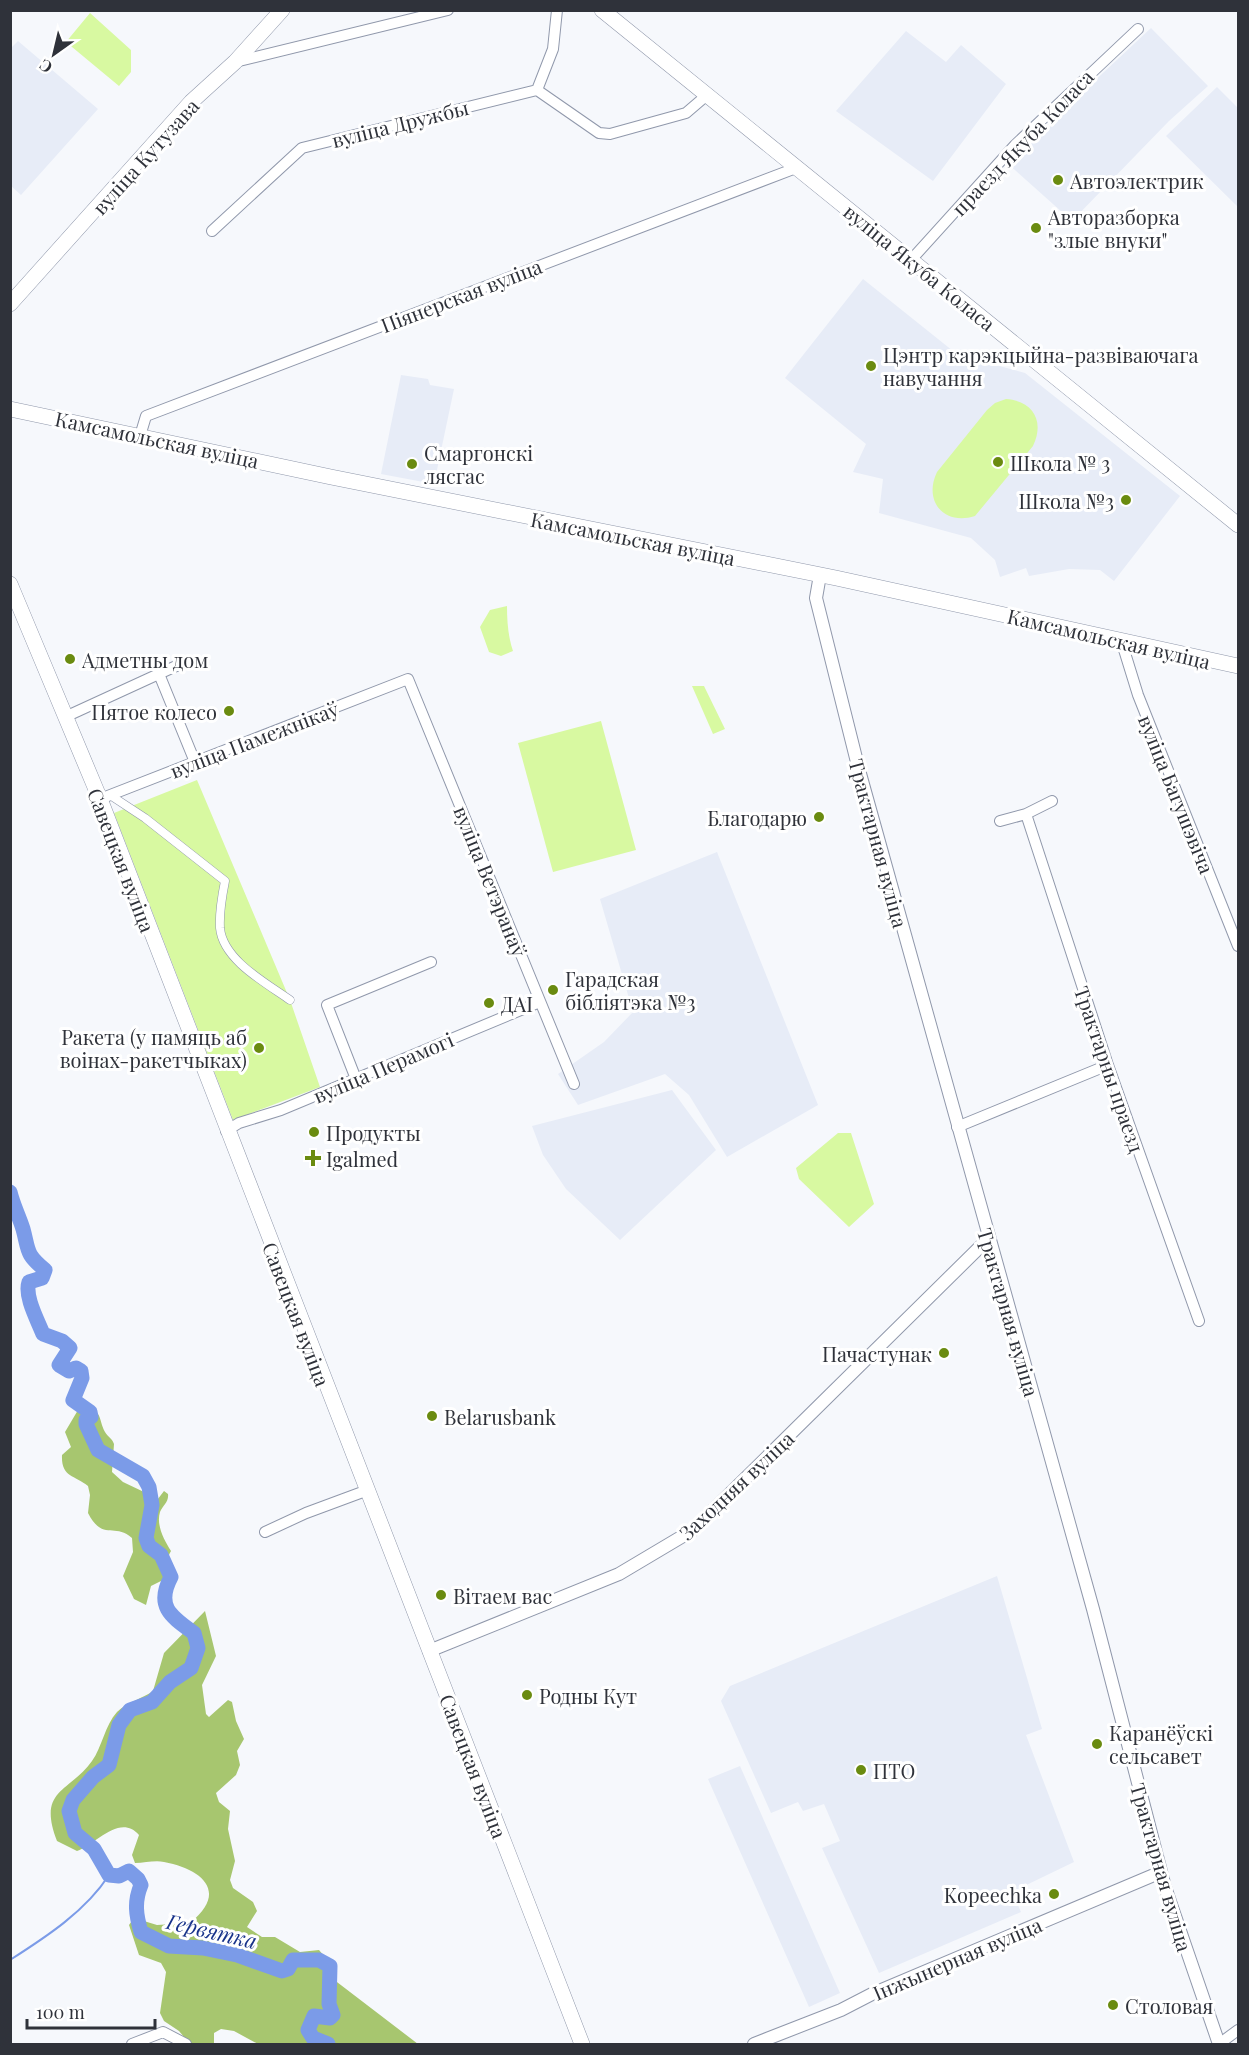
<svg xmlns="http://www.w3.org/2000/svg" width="1249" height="2055" viewBox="0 0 1249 2055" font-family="'Playfair Display',serif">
<rect width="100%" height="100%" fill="#f6f8fc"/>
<!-- built -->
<path fill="#e7ecf7" d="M1151,28L1208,86L1169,121L1072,221L1007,163Z
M906,31L946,62L961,45L1006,84L933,181L836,111Z
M18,41L98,109L21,195L10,185L11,48Z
M1217,87L1238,108V207L1166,136Z
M863,279L958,355L1025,373L1180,496L1114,581L1100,570L1069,569L1029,576L1026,568L1000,577L995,560L971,538L879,513L883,479L853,472L866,444L785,378Z
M401,375L428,379L430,385L454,389L434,484L381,474Z
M717,852L818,1105L727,1157L689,1095L665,1074L578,1105L558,1074L604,1042L633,1012L600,899Z
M672,1090L716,1150L620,1240L566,1189L543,1155L532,1126Z
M997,1576L1042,1729L1026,1735L1074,1862L1012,1892L1021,1912L879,1973L822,1848L840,1841L824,1804L803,1811L798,1802L771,1813L721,1701L730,1686Z
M740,1766L840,1993L809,2007L708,1779Z"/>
<!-- green -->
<path fill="#d8f9a1" d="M90,13L131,50V72L119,86L66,42Z
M1006,399C1033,401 1045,421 1033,446L975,516C944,526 923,501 937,472L987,410L995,403Z
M507,606C507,621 508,636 513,651L501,656L489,652L480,627L490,610Z
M692,686H704L725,729L713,734Z
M601,721L636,850L553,872L518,743Z
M197,780L290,1000L320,1087L233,1120L114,813Z
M838,1133H851L874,1204L849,1227L799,1179L796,1168Z"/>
<!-- forest -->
<path fill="#a7c66f" d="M78,1410C104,1408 97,1416 105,1432C108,1437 112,1438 114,1444L112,1472L123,1482L144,1492L146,1509L151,1508L164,1491L168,1494C169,1502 163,1505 160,1512C156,1525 164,1540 171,1551C165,1560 170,1568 167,1578L151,1586L146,1605L134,1599L123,1576L133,1552L132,1538C114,1522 103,1542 88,1513L90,1495L88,1486C74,1475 61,1477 62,1455L71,1447L65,1432Z
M205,1611L216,1656L202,1685L206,1714L209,1717L228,1700L232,1702L236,1721L244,1739L237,1751L240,1765L236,1775L216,1793L219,1802L230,1811L228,1829L235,1861L230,1880L233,1888L253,1902L257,1911L247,1927L262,1937H275L300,1952L319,1950L325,1957L333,1979L418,2044H258L234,2031L221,2029L214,2033V2044H190L179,2031L164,2021L160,2013L166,1972L161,1963L139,1955L129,1925L134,1918L157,1925L190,1923C229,1892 202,1869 164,1862C155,1860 145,1863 135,1863L132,1855L139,1835C120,1813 96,1844 77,1851L57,1841C37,1789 69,1793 92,1761C102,1747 105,1725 117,1712C127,1702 144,1698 153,1691L164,1653Z"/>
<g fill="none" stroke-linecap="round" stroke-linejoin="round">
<!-- stream -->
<path stroke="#7b9be8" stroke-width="2" d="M10,1960C46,1937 86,1911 109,1875"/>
<!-- river -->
<path stroke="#7b9be8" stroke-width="15" d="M10,1192C13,1205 19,1216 23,1229C29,1251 25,1253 45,1270L42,1278L29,1282C24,1296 38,1321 43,1334L62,1341L70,1348L59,1365L69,1371L76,1368L81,1371L82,1378L73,1400L90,1412L91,1417L86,1420V1424L98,1450L143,1476L149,1487L152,1505L146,1538L149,1546L161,1555L171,1577C155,1607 172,1617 194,1633L198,1648L191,1668L170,1682L152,1702L130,1710L119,1725L109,1765L93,1777L73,1800L69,1811L75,1833L94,1849L109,1875L119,1876L129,1871L138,1879L141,1885C134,1902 136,1915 141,1932L169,1946L203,1948L237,1955L282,1971L288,1969L293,1960H319L330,1966L329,2004L333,2015L330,2018L314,2016L308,2030L313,2038L328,2044"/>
<!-- pedestrian casing -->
<g stroke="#9098ab" stroke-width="9">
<path id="pedestrian" d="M110,795L145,818L225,881C222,896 219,912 220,928C223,960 266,983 290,1000"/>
</g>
<!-- minor casing -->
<g stroke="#9098ab" stroke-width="12">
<path id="minor" d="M235,62L448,10
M537,90L599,133L610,134L686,113L707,95
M212,231L302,148L537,90L553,49L557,10
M911,260L1015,145L1138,29
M140,436L146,416L796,168
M1121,640L1138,695L1238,946
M159,674L195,762
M65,717L187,661
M100,799L408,679L574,1084
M1026,814L1108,1065L1199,1321
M1000,821L1026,814L1052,801
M356,1079L327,1005L431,962
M957,1127L1108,1065
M226,1131L239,1123L281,1110L540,1002
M265,1532L306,1513L368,1490
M132,2044L163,2032L186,2044
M1219,2044L1238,2030"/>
</g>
<!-- tertiary casing -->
<g stroke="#9098ab" stroke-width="14">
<path id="tertiary" d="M820,575L816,598L859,770L1093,1609L1165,1887L1219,2044
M429,1651L619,1574L693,1530L988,1239
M754,2044L841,2010L872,1994L1161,1872"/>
</g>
<!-- secondary casing -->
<g stroke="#9098ab" stroke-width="16">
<path id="secondary" d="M602,10L1238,525
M10,304L191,102L235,62L282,10
M10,409L331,477L836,578L1238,666
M10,584L100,799L582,2044"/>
</g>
<!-- pedestrian -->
<use href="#pedestrian" stroke="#fff" stroke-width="8"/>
<!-- minor -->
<use href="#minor" stroke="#fff" stroke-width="10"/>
<!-- tertiary -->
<use href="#tertiary" stroke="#fff" stroke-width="12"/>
<!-- secondary -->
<use href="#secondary" stroke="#fff" stroke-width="15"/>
</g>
<!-- markers -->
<g fill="#6a8b10" stroke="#fff" stroke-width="2">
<circle cx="1058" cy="180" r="6"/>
<circle cx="1036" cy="228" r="6"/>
<circle cx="871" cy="366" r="6"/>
<circle cx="998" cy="462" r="6"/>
<circle cx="412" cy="464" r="6"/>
<circle cx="1126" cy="500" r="6"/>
<circle cx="70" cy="659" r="6"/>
<circle cx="229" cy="711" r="6"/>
<circle cx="819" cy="817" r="6"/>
<circle cx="553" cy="990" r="6"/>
<circle cx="489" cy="1003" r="6"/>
<circle cx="259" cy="1048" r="6"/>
<circle cx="314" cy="1132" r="6"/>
<path d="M310 1149h6v6h6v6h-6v6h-6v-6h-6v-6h6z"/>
<circle cx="944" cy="1353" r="6"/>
<circle cx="432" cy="1416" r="6"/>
<circle cx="441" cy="1595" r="6"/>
<circle cx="527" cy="1695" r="6"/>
<circle cx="1097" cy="1744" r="6"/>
<circle cx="861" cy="1770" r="6"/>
<circle cx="1054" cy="1894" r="6"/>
<circle cx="1113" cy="2005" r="6"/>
</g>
<g text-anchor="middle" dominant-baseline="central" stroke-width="6" stroke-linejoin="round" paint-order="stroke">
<!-- street labels -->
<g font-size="20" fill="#2f323a" stroke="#fff">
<text transform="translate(400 123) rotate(-14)">вуліца Дружбы</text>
<text transform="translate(1022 142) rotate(-46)">праезд Якуба Коласа</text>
<text transform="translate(145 156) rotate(-48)">вуліца Кутузава</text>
<text transform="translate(920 267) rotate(39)">вуліца Якуба Коласа</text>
<text transform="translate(461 295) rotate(-21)">Піянерская вуліца</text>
<text transform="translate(157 439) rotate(12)">Камсамольская вуліца</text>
<text transform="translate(633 538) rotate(11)">Камсамольская вуліца</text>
<text transform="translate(1109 638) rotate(13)">Камсамольская вуліца</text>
<text transform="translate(254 739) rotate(-21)">вуліца Памежнікаў</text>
<text transform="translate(1177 794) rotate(68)">вуліца Багушэвіча</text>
<text transform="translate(879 843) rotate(75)">Трактарная вуліца</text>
<text transform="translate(122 860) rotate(69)">Савецкая вуліца</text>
<text transform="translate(491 881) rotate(68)">вуліца Ветэранаў</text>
<text transform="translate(383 1067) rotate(-23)">вуліца Перамогі</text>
<text transform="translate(1110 1069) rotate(71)">Трактарны праезд</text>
<text transform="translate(1009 1312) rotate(74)">Трактарная вуліца</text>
<text transform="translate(297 1314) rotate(69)">Савецкая вуліца</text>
<text transform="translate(736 1485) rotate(-43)">Заходняя вуліца</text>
<text transform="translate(474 1766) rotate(69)">Савецкая вуліца</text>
<text transform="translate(1162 1867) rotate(74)">Трактарная вуліца</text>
<text transform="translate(957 1958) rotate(-23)">Інжынерная вуліца</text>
</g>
<!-- poi labels -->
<g font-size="20" fill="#2f323a" stroke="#fff" text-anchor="start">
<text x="1070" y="180">Автоэлектрик</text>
<text x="1048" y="216">Авторазборка<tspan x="1048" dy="23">"злые внуки"</tspan></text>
<text x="883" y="354">Цэнтр карэкцыйна-развіваючага<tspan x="883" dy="23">навучання</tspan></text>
<text x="424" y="452">Смаргонскі<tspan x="424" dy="23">лясгас</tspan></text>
<text x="1010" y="462">Школа № 3</text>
<text x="1114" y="500" text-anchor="end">Школа №3</text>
<text x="82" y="659">Адметны дом</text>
<text x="217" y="711" text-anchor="end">Пятое колесо</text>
<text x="807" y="817" text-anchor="end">Благодарю</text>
<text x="565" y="978">Гарадская<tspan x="565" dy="23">бібліятэка №3</tspan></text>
<text x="501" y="1003">ДАІ</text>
<text x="247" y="1036" text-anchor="end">Ракета (у памяць аб<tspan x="247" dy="23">воінах-ракетчыках)</tspan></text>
<text x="326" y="1132">Продукты</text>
<text x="326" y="1158">Igalmed</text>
<text x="932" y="1353" text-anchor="end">Пачастунак</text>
<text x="444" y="1416">Belarusbank</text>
<text x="453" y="1595">Вітаем вас</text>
<text x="539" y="1695">Родны Кут</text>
<text x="1109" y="1732">Каранёўскі<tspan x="1109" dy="23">сельсавет</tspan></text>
<text x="873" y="1770">ПТО</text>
<text x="1042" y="1894" text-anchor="end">Kopeechka</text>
<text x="1125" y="2005">Столовая</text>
</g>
<!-- water labels -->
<g font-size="21" font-style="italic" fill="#18338a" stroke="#fff">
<text transform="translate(212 1930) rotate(13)">Гервятка</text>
</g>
</g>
<!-- border -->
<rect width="1249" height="2055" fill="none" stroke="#2f323a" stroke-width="24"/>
<!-- north arrow -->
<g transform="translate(54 54) rotate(214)" stroke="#ffffff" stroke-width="4.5" paint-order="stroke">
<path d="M0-4.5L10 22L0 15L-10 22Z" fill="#2f323a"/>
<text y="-9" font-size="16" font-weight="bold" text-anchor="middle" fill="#2f323a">С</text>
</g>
<!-- scale -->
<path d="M27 2019v9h128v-9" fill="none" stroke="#2f323a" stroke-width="3"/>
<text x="36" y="2019" font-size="18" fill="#2f323a" stroke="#ffffff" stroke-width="4.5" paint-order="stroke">100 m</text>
</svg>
